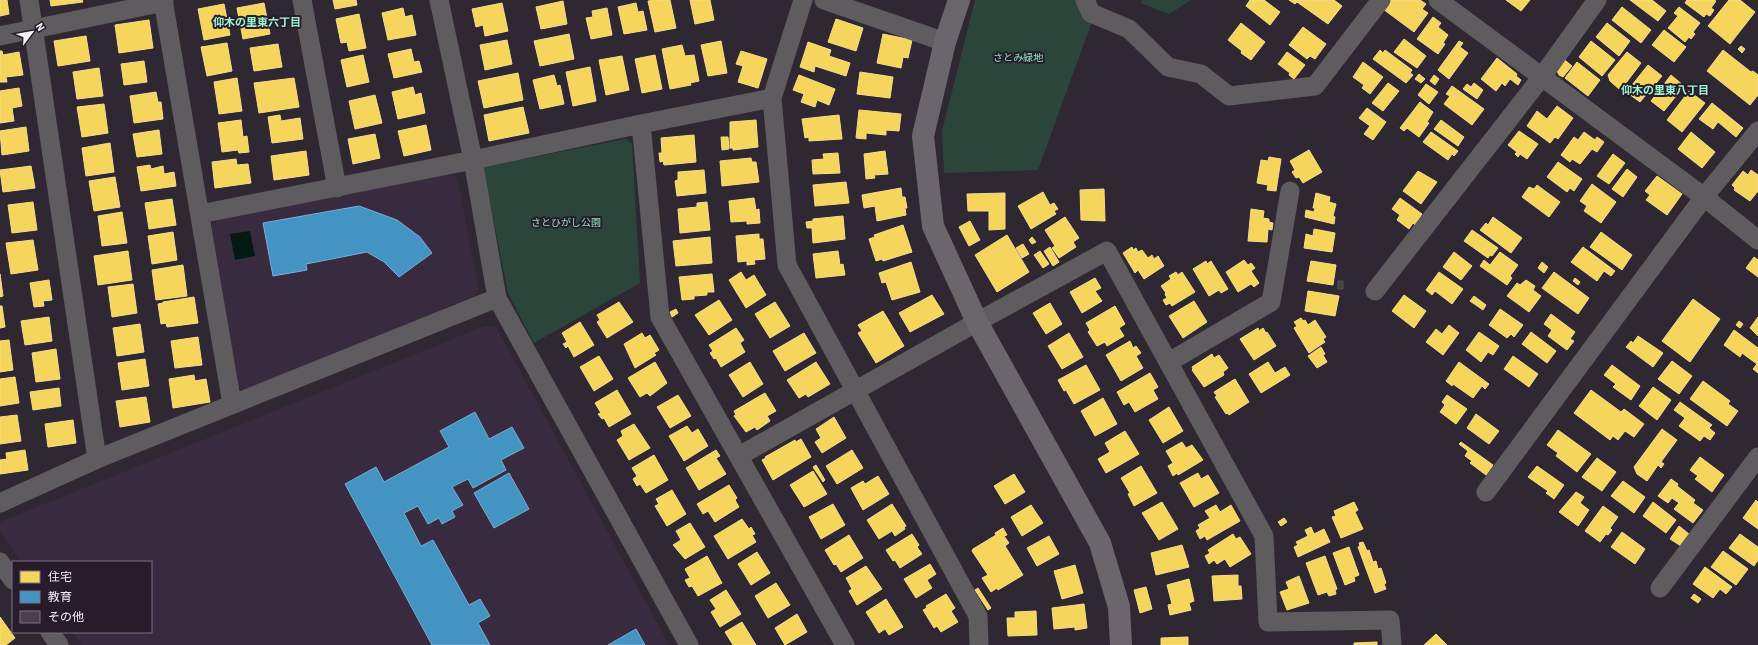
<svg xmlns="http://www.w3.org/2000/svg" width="1758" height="645" viewBox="0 0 1758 645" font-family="'Source Sans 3','Noto Sans JP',sans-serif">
<rect width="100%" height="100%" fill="#2f2832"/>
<!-- built -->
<path fill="#392b3f" d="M448,174L457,178L479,289L475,296L246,391L236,386L210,229L216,220Z
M485,326L496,327L669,645H82L72,632H151V562H22L0,532V522Z"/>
<!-- green -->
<path fill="#2c453b" d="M975,0H1078L1092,21L1038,170L944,173L942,131Z
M1142,0H1191L1169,14L1141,3Z
M626,139L632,144L640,283L534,343L508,293L483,167Z"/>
<!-- water -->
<path fill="#041911" d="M250,231L255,256L235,260L230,234Z"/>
<!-- homes -->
<path fill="#f6d55c" stroke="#f6dd8b" d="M0,0H7L9,14L0,16Z
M50,0H82L83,2L51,6Z
M333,0H356L357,5L335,9Z
M656,0H670L676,28L655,32L648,1Z
M690,0H710L714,20L695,24Z
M1250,0H1264L1280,12L1270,25L1246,6Z
M1289,0H1334L1342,6L1328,24L1297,2L1295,4Z
M1390,0H1420L1426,4L1422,9L1428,13L1414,32L1383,9Z
M1506,0H1530L1521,11Z
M1630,0H1652L1666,11L1658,21Z
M1687,0H1714L1716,1L1711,8L1714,10L1710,16L1706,14L1704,17L1685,3Z
M1729,0H1740L1755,12L1730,44L1708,26Z
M563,1L567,24L541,29L536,7Z
M264,3L270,34L243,39L237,8Z
M502,3L508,31L485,36L483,25L476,27L472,9Z
M636,3L638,12L643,11L647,30L624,34L618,7Z
M224,4L230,35L204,40L198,9Z
M1622,7L1651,30L1641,43L1612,20Z
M1679,7L1700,23L1693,32L1695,34L1691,39L1689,37L1685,42L1668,28L1678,16L1674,13Z
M403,8L405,17L412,15L416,35L388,40L382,13Z
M607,8L612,35L591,39L586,18L593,17L592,11Z
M359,14L366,48L349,51L347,42L341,43L336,19Z
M1433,17L1441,23L1438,27L1448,35L1443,43L1445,44L1438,54L1417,39Z
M836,19L863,28L856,51L828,42Z
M149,20L153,48L119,53L115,25Z
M1241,23L1265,42L1251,60L1241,53L1242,51L1228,40Z
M1607,23L1630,41L1619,56L1596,37Z
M1303,27L1326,44L1315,59L1310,56L1307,59L1289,45Z
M1664,30L1686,47L1674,62L1652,45Z
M569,34L574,59L540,66L534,41Z
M883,34L912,40L908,58L903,57L901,68L877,63Z
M86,36L90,61L58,66L54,41Z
M1404,39L1426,56L1417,68L1394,52Z
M507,40L512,64L485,70L480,45Z
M721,41L727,73L708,76L701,45Z
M1459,41L1463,43L1460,47L1468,53L1449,79L1438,70Z
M1591,41L1615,60L1602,76L1579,57Z
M808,42L831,50L829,56L850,63L846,76L815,66L814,72L800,67Z
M227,43L232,71L207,76L201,47Z
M278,44L282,67L254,71L250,48Z
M682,45L685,56L694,55L699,81L690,83L691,85L670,89L662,49Z
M1741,46L1745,49L1742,53L1738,49Z
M411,49L414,62L419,61L422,72L394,78L388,54Z
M1380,50L1383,53L1385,50L1412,70L1410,73L1413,75L1406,83L1373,59Z
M1723,50L1751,72L1753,71L1758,75V95L1750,105L1707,71Z
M0,51H2L3,55L19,52L23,75L6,77L7,82H0Z
M741,51L767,59L758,88L738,82L743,66L736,64Z
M1287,52L1305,65L1294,79L1289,75L1290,73L1278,64Z
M1627,52L1641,63L1623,87L1621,86L1619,89L1610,81L1608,75Z
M363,55L369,82L347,87L341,60Z
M655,55L662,89L642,93L635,59Z
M622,56L629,90L606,95L599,60Z
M1561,57L1572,66L1563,77L1559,75L1555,66Z
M1497,58L1517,74L1516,76L1521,80L1518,85L1510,79L1505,86L1502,83L1496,91L1481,79Z
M144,61L147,82L124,85L121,64Z
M1363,62L1383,77L1370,94L1362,88L1364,85L1353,77Z
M1577,62L1600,80L1588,96L1565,78Z
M1648,65L1662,76L1640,102L1629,94L1631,92L1628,90Z
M590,67L596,101L573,106L566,72Z
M99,68L103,96L77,99L73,72Z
M860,72L893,77L890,98L857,94Z
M518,73L523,100L484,108L478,81Z
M1419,74L1425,79L1421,83L1415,79Z
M554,75L557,86L560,85L564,104L540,109L533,80Z
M799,75L835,89L829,105L817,100L815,107L801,102L804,94L793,90Z
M1434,75L1439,79L1435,85L1430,81Z
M1671,75L1684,86L1664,111L1651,101Z
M237,78L242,111L219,114L214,82Z
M294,78L299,107L259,113L254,83Z
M1388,83L1399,91L1383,111L1372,103Z
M1474,83L1483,90L1477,99L1463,89L1467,84L1471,87Z
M1426,84L1438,92L1429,104L1418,95Z
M1452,86L1484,109L1472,125L1444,104L1450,96L1446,94Z
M413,87L415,95L421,93L425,113L398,119L392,92Z
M19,88L22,106L12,108L14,121L0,123V91Z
M1689,91L1705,103L1682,132L1667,120Z
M156,92L158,102H161L163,119L134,123L130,96Z
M375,95L382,123L355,129L349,101Z
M1420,102L1433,112L1427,122L1429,123L1419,137L1407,128L1404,131L1400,128Z
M1712,103L1743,128L1736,137L1718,122L1713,129L1699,119Z
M104,104L108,133L82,137L77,107Z
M1557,106L1573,118L1558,139L1555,137L1550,143L1527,126L1537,111L1547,119Z
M523,107L529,133L489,141L484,115Z
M1367,108L1386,122L1373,140L1364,134L1370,126L1359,118Z
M859,110L901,114L899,131L886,130V135L866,133V139L856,138Z
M280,115L281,121L300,118L303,139L272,143L268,117Z
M839,115L842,139L809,141V137L805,138L802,119Z
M241,120L243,137L247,136L249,152L239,153L238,150L222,152L218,123Z
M756,120L758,147L733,150V148H730V122Z
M1441,120L1464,137L1458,146L1434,129Z
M426,125L431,150L404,156L398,131Z
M26,127L29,151L2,155L0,131Z
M159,130L162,154L137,157L133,134Z
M1519,131L1538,144L1527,159L1520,154L1518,157L1515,154L1517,152L1508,145Z
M1431,132L1458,151L1454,156L1452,154L1448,160L1423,142Z
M1584,132L1595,140L1597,137L1604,142L1597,152L1592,149L1580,164L1572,159L1570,162L1561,155L1574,137L1578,140Z
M1691,132L1715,152L1702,168L1678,149Z
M375,134L380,158L353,164L348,139Z
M694,135L696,162L664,165L663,161L660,162L659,153H662L661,138Z
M721,137H728L729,149L722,150Z
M110,143L114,172L86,176L82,148Z
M1309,150L1322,172L1303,183L1299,177L1296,178L1292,172L1295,170L1290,161Z
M306,151L309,175L274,180L271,156Z
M885,151L888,174L874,175L875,178L866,179L864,154Z
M838,153L840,173L813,174L812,160L824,159L823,154Z
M1613,154L1625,163L1609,184L1597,176Z
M1269,157L1281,159L1276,191L1267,190L1268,185L1257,183L1261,160L1268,161Z
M751,158L752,162H756L759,182L722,186L720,161Z
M236,159L237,165L248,164L251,183L215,188L212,162Z
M1558,162L1582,179L1574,191L1570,188L1567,192L1547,177Z
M150,165L151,169L163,166L164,174L174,172L176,186L141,191L137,167Z
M31,166L35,188L3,192L0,170Z
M1627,169L1637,177L1623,197L1612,189Z
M704,170L706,193L677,196L675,181L678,180V172Z
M1751,170L1758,175V191L1750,201L1734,190L1735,188L1732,185L1743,171L1748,175Z
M1418,171L1437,182L1421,204L1403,191Z
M1657,176L1682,194L1667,215L1646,200L1650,195L1645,191Z
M115,177L120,207L94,211L89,181Z
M846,182L849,203L815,206L813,185Z
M1592,184L1616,202L1601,223L1584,211L1587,206L1580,201Z
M1537,185L1560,202L1549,217L1522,197L1529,187L1534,189Z
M901,188L902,197H905L907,208H905L906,215L877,221L875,206L864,208L862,195Z
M1104,189L1105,221L1081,220L1080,190Z
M1043,192L1050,205L1054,203L1058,209L1054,211L1056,214L1031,229L1018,206Z
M1005,193V229L989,230V211H968L967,194Z
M1316,193L1330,197L1329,202L1336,204L1333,216L1335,217L1334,224L1305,217L1306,210L1314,212L1315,208H1313Z
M754,198L756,210L759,209L760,223L747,224V221L731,222L729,201Z
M1400,198L1422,214L1415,225L1413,223L1409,229L1397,220L1400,215L1392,209Z
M172,199L176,225L149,229L145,203Z
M33,202L37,230L12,233L8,205Z
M707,202L710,230L680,233L678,209L697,207V203Z
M1251,209L1264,211L1263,218L1269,219V222L1273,223L1272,230L1268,229L1267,242L1248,241Z
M122,212L127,243L102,246L98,216Z
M843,216L845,239L813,243L812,228H807L806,222L813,221V219Z
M1065,217L1079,238L1073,242L1076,247L1059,258L1052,248L1055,246L1045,230Z
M1493,217L1522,238L1511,253L1480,230L1486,223L1488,225Z
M970,221L980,240L969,246L959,227Z
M903,225L912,252L883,261L882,259L876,261L869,239L875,237L874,235Z
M1314,229L1335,233L1332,252L1304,248L1306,234L1313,236Z
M1472,230L1498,248L1492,256L1490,255L1488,258L1464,241Z
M173,232L177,260L152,264L148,236Z
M1601,232L1632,255L1622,270L1590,247Z
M759,234V239H763L765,259L754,260L755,264L747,265V261L738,262L736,236Z
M1007,235L1029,272L997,292L975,255Z
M710,237L712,263L676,266L673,241Z
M1032,237L1036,242L1032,244L1029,240Z
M33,240L38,270L11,274L6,243Z
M1023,244L1029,254L1022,258L1016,248Z
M1050,247L1059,262L1053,266L1044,251Z
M1132,247L1133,250L1136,248L1138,252L1142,250L1148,258L1152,255L1154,259L1158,256L1164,266L1144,279L1138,270L1135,273L1123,253Z
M1583,247L1615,271L1611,276L1604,271L1597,281L1571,262Z
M128,251L132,280L98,285L94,256Z
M838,251L840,265L843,264L845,275L816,278L813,254Z
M1040,251L1049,264L1043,268L1034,255Z
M1454,252L1472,266L1461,280L1443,267Z
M1500,252L1518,265L1510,276L1512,278L1507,285L1480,266L1484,260L1490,265Z
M1754,257L1758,260V277L1746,268Z
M1244,260L1248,265L1251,263L1255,268L1251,271L1259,283L1254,287L1251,284L1238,292L1226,272Z
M1206,261L1207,264L1211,261L1228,289L1221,293L1219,290L1209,296L1193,269Z
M1311,261L1336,265L1333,285L1307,281Z
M911,262L920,292L892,300L886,282L882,283L879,273Z
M1542,262L1548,267L1544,273L1538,268Z
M183,265L187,296L156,300L152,270Z
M741,272L746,280L754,275L766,295L746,308L729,280Z
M1176,272L1178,275L1182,272L1195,292L1172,306L1170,303L1166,305L1163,300L1167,298L1165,294L1166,293L1161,286L1171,279L1169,276Z
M1439,272L1463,289L1452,304L1435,291L1432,295L1426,290Z
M1554,272L1589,298L1578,314L1542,288Z
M0,274L3,296L0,297Z
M712,274L714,292H707V295L694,296V299L682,300L679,277Z
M1095,278L1101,288L1095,291L1102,301L1082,313L1070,292Z
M1575,278L1580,282L1578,285L1573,281Z
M49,280L52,300L43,301L44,306L34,307L30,283Z
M1526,280L1535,286L1533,290L1541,296L1529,312L1507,296L1517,283L1520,285Z
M133,284L137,313L112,317L108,287Z
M1308,291L1339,296L1335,316L1305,311Z
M932,295L944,314L910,332L899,313Z
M1404,295L1426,311L1414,328L1392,311Z
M1474,296L1486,305L1483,310L1470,301Z
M194,297L198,323L167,327L166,323L161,324L158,304L163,303V302Z
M1693,299L1720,319L1690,362L1662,341Z
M719,300L732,320L709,335L695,315Z
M1194,301L1207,322L1183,338L1169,316Z
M619,302L633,322L607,338L597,322L600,320L597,315Z
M775,302L790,326L770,338L755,314Z
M1050,303L1062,324L1046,334L1033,313Z
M0,306H2L5,327L0,328Z
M1115,306L1125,324L1119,328L1124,336L1107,346L1105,342L1097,346L1088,332L1090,330L1086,323Z
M676,309L678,313L672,317L670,312Z
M1500,309L1523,325L1514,337L1511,334L1507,338L1489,325Z
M883,311L904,346L876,363L858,333L862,331L858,325Z
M1551,314L1575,332L1570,339L1574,341L1567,350L1548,336L1552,330L1544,324Z
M49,317L52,341L25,345L21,321Z
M1758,317V336L1750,328Z
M1301,318L1303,321L1305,320L1308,325L1315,320L1326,337L1323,339L1325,342L1309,353L1294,328L1297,326L1294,322Z
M1739,321L1743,324L1740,328L1736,325Z
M580,322L594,345L574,357L568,346L566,348L563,344L567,342L562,333Z
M140,324L144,352L117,356L113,328Z
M1449,325L1459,333L1443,355L1426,342L1436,329L1442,334Z
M736,328L744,340L740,343L745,352L721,367L716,358L714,359L710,353L713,351L709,345Z
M1258,328L1259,331L1263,328L1266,333L1267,332L1276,346L1254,360L1240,339Z
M1734,330L1758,348V373L1753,369L1757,364L1742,353L1740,357L1724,345Z
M1479,332L1499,346L1493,355L1488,352L1481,362L1466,350Z
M1531,332L1556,351L1547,363L1522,344Z
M642,333L645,338L650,335L659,350L654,353L656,355L635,368L624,344Z
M804,333L816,353L785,371L773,351Z
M1069,333L1083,357L1062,369L1048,346Z
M1638,336L1663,353L1653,367L1626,347L1631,341L1633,343Z
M198,337L202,365L175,368L171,341Z
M9,340L13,370L0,372V341Z
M1130,341L1133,348L1136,346L1141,353L1136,356L1143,368L1121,381L1106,355Z
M1321,347L1325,354L1323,355L1327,362L1317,368L1308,356Z
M56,349L60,379L36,382L32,353Z
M1212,354L1214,358L1219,355L1228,368L1223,372L1224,375L1204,387L1192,370L1193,369L1192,367Z
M599,356L613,379L594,391L580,367Z
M1513,356L1538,374L1529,387L1504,369Z
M145,359L149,386L122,390L118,363Z
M1672,361L1692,376L1679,394L1658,379Z
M655,362L667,383L650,396L647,393L640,397L628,378Z
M750,362L763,384L743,397L729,375Z
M816,362L830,384L808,397L806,394L799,398L787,380Z
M1268,362L1275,373L1285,367L1290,375L1261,393L1249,374Z
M1459,362L1489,384L1485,389L1482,386L1473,398L1453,384L1452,386L1446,381Z
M1086,365L1100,390L1074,404L1066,390L1064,391L1058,380Z
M1612,365L1640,386L1631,400L1613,387L1616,384L1604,375Z
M1150,373L1158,387L1153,390L1158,399L1135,412L1129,402L1124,405L1117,392Z
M194,375L195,381L206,379L210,402L173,408L169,379Z
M15,377L19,403L0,406V379Z
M1235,379L1249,402L1229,415L1228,413L1226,414L1215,397L1217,396L1214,392Z
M1703,381L1730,401L1728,404L1738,411L1727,426L1690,399Z
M1653,387L1671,400L1657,420L1639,406Z
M59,388L61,406L33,410L30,392Z
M617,390L631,414L609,427L604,418L602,419L598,414L601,413L595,403Z
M1591,390L1621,412L1624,409L1644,424L1634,437L1625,431L1618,440L1613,436L1610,440L1574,413Z
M765,393L776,411L767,416L770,421L757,430L755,427L746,432L734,416L736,415L734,411Z
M678,395L691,416L670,428L657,407Z
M1447,395L1467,409L1456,424L1440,412L1445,405L1442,402Z
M146,397L150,422L120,427L116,401Z
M1103,398L1117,424L1095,436L1081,411Z
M1680,402L1712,425L1709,428L1715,433L1710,440L1704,436L1700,441L1679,426L1685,418L1674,410Z
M1169,407L1183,431L1163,443L1149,420Z
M1476,414L1499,431L1489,444L1467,428Z
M17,415L21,441L0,444V417Z
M834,417L846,438L822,453L815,442L821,438L816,429Z
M73,420L76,443L48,447L45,424Z
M634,424L650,448L629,460L617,440L623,436L621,431Z
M687,426L692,433L698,429L708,446L684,461L669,436Z
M1662,429L1677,440L1661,462L1664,464L1661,468L1658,465L1647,481L1637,474L1634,467Z
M1558,430L1591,454L1577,472L1556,456L1558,453L1547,445Z
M1125,431L1139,454L1106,473L1098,459L1110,452L1105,443Z
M801,439L811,457L773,480L762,460L766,458L765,457L795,440L796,442Z
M1182,442L1186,448L1192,445L1203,460L1178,475L1177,473L1173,476L1168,466L1173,463L1166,451Z
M1461,442L1493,465L1486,475L1470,463L1472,461L1465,456L1468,451L1459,444Z
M25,450L28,470L0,474V460L7,459L6,453Z
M716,450L720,456L716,458L726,474L699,490L686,468Z
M852,450L863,468L837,484L826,466Z
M654,455L668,480L646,493L640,484L637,486L633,479L637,476L632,468Z
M1700,457L1724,475L1712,492L1695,479L1698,476L1690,470Z
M1597,458L1616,472L1602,491L1582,477Z
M816,465L825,480L823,482L813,467Z
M1141,466L1157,493L1134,506L1128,494L1130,493L1121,478Z
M1537,466L1564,485L1554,499L1546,493L1548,491L1528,477Z
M813,471L827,494L804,507L790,485Z
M1198,473L1201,479L1208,475L1219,493L1194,507L1180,483Z
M1014,474L1025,492L1005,504L994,486Z
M878,476L889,494L863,510L851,488L863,481L865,484Z
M1671,479L1678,484L1677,486L1695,500L1693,503L1703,510L1693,523L1674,509L1679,503L1672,498L1668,503L1658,496Z
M1623,481L1645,497L1634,513L1611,496Z
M729,485L737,498L735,500L739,507L715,522L708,511L703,514L697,504Z
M672,490L686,514L667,526L655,506L659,504L656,499Z
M1576,492L1584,497L1580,503L1589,510L1578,526L1559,512Z
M1756,500L1758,502V529L1743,518Z
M1162,502L1178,529L1159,540L1142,513Z
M1354,502L1358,510L1355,512L1363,529L1341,538L1332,517L1336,516L1334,511Z
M1653,502L1676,520L1666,533L1643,516Z
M833,504L845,525L821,539L809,517Z
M892,504L906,526L904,527L905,529L895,536L892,531L879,539L867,520Z
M1031,505L1043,523L1022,536L1011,517Z
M1216,505L1220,512L1231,505L1240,521L1207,540L1205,536L1200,539L1196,531L1200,528L1198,525L1210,518L1205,511Z
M1603,506L1618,517L1610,528L1612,530L1608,535L1606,534L1600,542L1585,531Z
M1284,518L1287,522L1281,526L1278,522Z
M742,519L749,529L751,527L755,534L752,535L756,542L728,559L714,536Z
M690,523L705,547L685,559L673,545L681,540L676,531Z
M1679,526L1689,534L1681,546L1670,539Z
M1311,527L1314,534L1324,529L1330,542L1298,557L1294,547L1298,545L1296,542L1308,536L1305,530Z
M1003,528L1007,535L1004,536L1009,543L1005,546L1023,575L998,590L997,588L991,592L982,578L988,575L972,551L973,549L996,535L995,533Z
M1622,532L1645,549L1635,564L1611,547Z
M912,534L919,545L917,547L922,554L900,568L895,560L893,561L886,550Z
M1233,534L1236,539L1240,537L1251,554L1230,567L1225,559L1217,564L1214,560L1209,564L1205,556L1210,553L1208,550Z
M1740,534L1758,547V560L1754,566L1729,548Z
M849,535L863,558L841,572L836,564L834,565L825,550Z
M1049,536L1059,554L1037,566L1027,548Z
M1363,542L1367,551L1369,550L1373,562L1376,561L1378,569L1381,568L1386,583L1384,584L1386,589L1375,593L1358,547L1360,546L1359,543Z
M1182,545L1189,567L1156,575L1151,553Z
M1349,547L1359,575L1354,577L1355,581L1345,585L1333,553Z
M1723,551L1748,569L1736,585L1711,567Z
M757,552L770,573L751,585L738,564Z
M707,556L722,583L698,596L692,586L689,587L685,580L690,578L685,569Z
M1325,556L1337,589L1335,590L1336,594L1329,596L1327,592L1318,595L1306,563Z
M930,564L936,574L927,580L932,588L916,598L904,579Z
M1075,565L1083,593L1062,599L1054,571Z
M866,566L882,589L857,605L849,591L852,589L846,578Z
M1705,567L1732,587L1726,594L1720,589L1713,598L1693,584Z
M1238,575V586H1241L1242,599L1214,601L1212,576Z
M1299,576L1309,603L1287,610L1280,592L1289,589L1286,582Z
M1189,579L1194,601L1189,603L1191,610L1170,615L1168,605L1172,604L1167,585Z
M776,583L790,605L768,618L755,596Z
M1146,587L1152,609L1140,613L1134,590Z
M978,588L991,608L988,610L975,590Z
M726,590L741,614L720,627L711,612L716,609L710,600Z
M946,594L955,608L951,611L958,622L941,632L937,626L934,628L923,610L927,608L926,606Z
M1694,594L1701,599L1698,603L1691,598Z
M886,599L903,627L889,635L885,629L879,633L866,612Z
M1084,604L1087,628L1075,630V627L1054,629L1052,608Z
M1036,611L1037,635L1008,636L1007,618H1015V612Z
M797,614L807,632L785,645L775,628Z
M0,617L15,638L6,645H0Z
M742,622L756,645H733L725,632Z
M1436,634L1447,645H1424Z
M1188,637V645H1161V638Z
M1377,642V645H1354V643Z"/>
<!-- schools -->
<path fill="#4393c3" stroke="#79afd4" d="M359,206L397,220L420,237L432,253L399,277L384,262L367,252L306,264L307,270L273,276L263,223Z
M475,412L489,439L512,427L524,448L501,460L506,470L473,488L468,479L452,487L463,505L452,511L455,517L442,524L439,518L428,524L418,506L404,513L421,546L433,540L469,605L480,599L490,616L478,623L490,645H432L345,484L376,467L384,482L449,447L440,431Z
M509,473L529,509L494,528L474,493Z
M636,629L645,645H608Z"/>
<!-- building -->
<path fill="#49404b" stroke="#565158" d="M1338,281H1343V289H1338Z"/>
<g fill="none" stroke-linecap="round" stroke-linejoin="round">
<!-- street -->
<path stroke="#5f5c5f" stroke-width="19" d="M29,0L97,459
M163,0L232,404
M302,0L337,188
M439,0L473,160L497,298L689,645
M803,0L772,98L787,265L978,616L979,645
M824,0L945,42
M1085,0L1091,13L1129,29L1168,67L1201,74L1229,96L1315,86L1381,0
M1438,0L1704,197L1758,240
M0,36L164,2
M641,124L660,317L845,645
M200,214L473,160L641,124L772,98
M1375,291L1541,78L1597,0
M1169,362L1271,302L1290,191
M739,456L977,322L1107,251L1264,536L1268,622L1390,620L1392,645
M1486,492L1704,197L1758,131
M0,503L97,459L497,298
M0,562L13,580
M1660,588L1758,457
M50,632L59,645"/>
<!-- secondary -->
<path stroke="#6a666b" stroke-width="22" d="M959,0L945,42L923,136L933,226L977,322L1100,543L1119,607L1121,645"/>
</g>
<g text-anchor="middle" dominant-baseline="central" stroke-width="4" stroke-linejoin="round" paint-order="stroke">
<!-- park labels -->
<g font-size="10" fill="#8ee2bc" stroke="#271c2b">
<text x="1018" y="58">さとみ緑地</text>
<text x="566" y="223">さとひがし公園</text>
</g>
<!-- neighbourhood labels -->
<g font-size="11" font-weight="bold" fill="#9ef4cd" stroke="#271c2b">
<text x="257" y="22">仰木の里東六丁目</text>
<text x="1665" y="90">仰木の里東八丁目</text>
</g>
</g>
<!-- legend -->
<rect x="12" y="561" width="140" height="72" fill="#271c2b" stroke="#7a707e"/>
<rect x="20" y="571" width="20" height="12" fill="#f6d55c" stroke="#7a707e"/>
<text x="48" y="581" font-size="12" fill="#f7effa">住宅</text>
<rect x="20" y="591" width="20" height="12" fill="#4393c3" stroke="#7a707e"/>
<text x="48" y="601" font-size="12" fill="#f7effa">教育</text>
<rect x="20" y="611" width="20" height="12" fill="#49404b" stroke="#7a707e"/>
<text x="48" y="621" font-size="12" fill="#f7effa">その他</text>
<!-- north arrow -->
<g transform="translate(32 32) rotate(58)" stroke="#271c2b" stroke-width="3" paint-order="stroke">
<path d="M0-3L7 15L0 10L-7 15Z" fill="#f7effa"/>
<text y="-6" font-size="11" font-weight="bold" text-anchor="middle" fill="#f7effa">N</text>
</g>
</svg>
